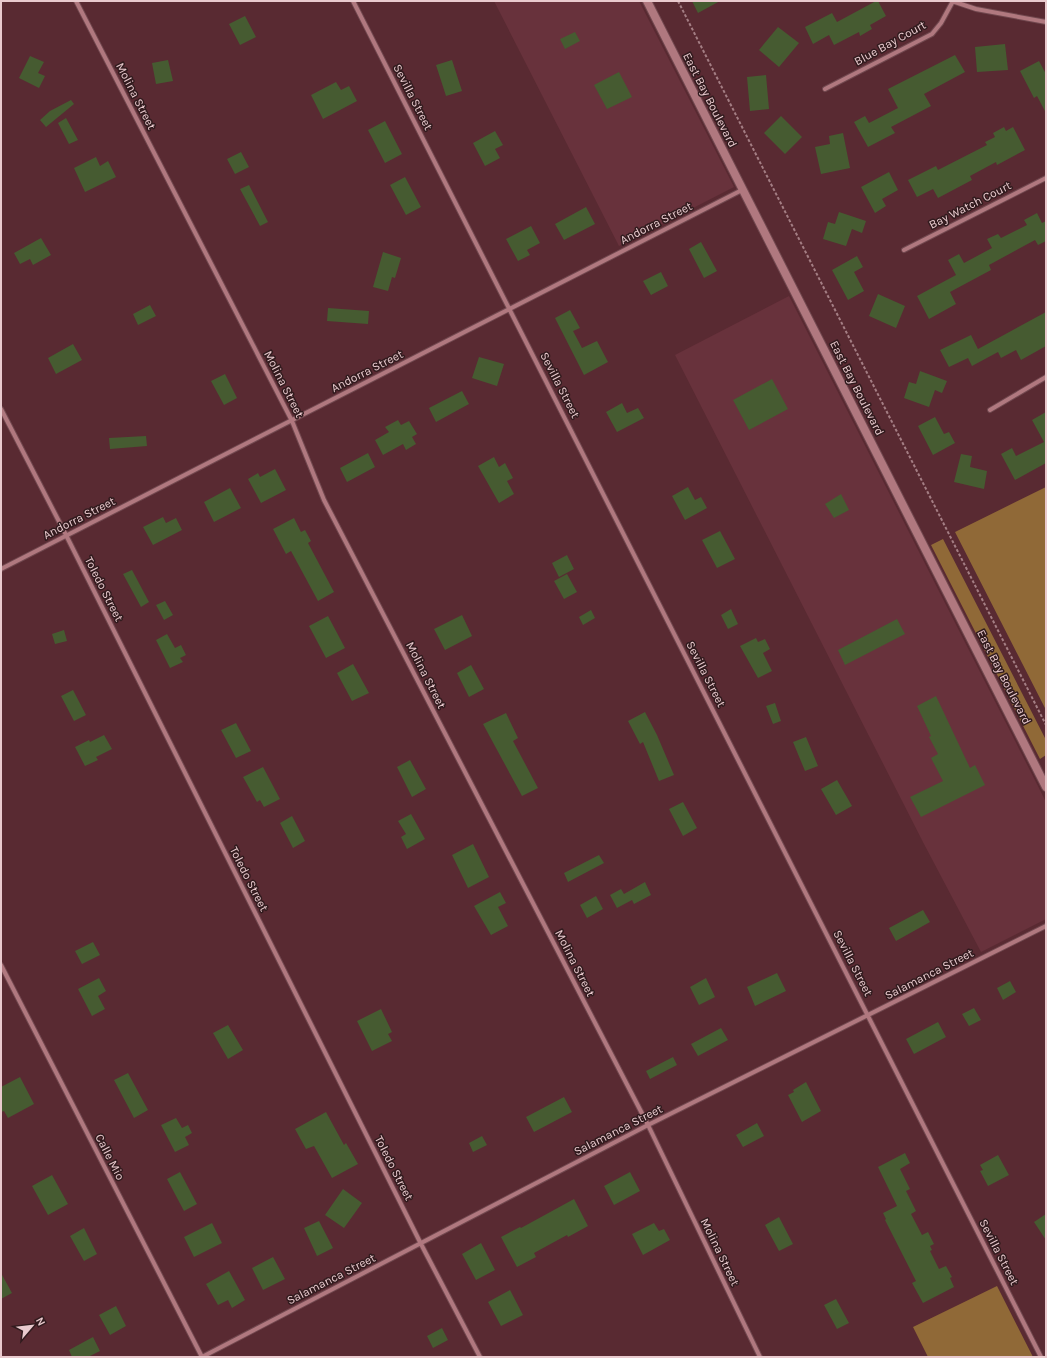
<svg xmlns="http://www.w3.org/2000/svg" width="1047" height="1358" viewBox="0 0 1047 1358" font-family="Karla,sans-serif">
<rect width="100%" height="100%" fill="#592a32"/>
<!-- built -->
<path fill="#68323c" d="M494,1H639L734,187L619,246Z
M789,296L1046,802V919L981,952L924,844L675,355Z"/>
<!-- forest -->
<path fill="#906937" d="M1046,487V710L955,532Z
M943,539L1046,740V755L1040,759L931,545Z
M997,1286L1033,1357H928L913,1327Z"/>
<!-- building -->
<path fill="#465b31" d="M692,1H720L698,13Z
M876,1H878L886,16L870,25L872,29L860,36L859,32L834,45L829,35L813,44L805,27L832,13L837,22Z
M245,16L256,37L240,45L229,24Z
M778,27L799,43L779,67L759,50Z
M575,32L580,41L565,49L560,39Z
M1005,44L1008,70L977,72L975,47Z
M955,55L965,72L924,94L931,106L891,127L895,133L868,147L854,122L865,116L869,123L898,108L888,89Z
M30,56L44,62L38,73L45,76L39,88L19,78Z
M168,60L173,81L156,84L152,63Z
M452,60L462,91L446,96L436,65Z
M1039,61L1046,74V113L1037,96L1034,98L1020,71Z
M619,72L632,97L607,109L594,85Z
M766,75L769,109L750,111L747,77Z
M336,82L341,90L349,86L357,101L323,119L311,95Z
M71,100L74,104L46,127L40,120L50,111Z
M781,116L802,137L785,154L764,133Z
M66,118L78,140L69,144L58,123Z
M385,121L402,154L385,163L368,130Z
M1004,127L1006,131L1013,127L1025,150L997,165L996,162L970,176L972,180L938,198L933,189L917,197L908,180L936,166L938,170L987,145L985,142L995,137L993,133Z
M495,131L503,145L495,149L500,158L485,166L473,143Z
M843,133L850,168L821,174L815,147L830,144L829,136Z
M241,152L249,167L235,174L227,159Z
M96,157L100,166L108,161L116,177L85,192L74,168Z
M889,172L898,190L882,199L886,206L875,213L861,187Z
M405,177L421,207L406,215L390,185Z
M249,185L268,222L260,226L240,189Z
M586,207L595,224L564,240L555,224Z
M839,212L866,221L862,233L852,229L846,246L823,239L828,222L835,224Z
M1037,213L1042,223L1046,221V241L1038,245L1035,240L989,265L991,270L950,292L956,304L929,319L917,296L956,275L948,260L959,254L964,263L992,248L987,239L998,234L1001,238L1027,225L1024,220Z
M531,226L540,243L527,250L530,255L518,261L506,239Z
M41,238L51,255L33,265L30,259L20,264L14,253Z
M701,242L717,271L704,278L689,249Z
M383,252L401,258L395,278L392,277L388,291L373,287Z
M857,256L863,267L854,272L864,291L848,300L832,270Z
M661,272L668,286L651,295L643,281Z
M878,294L905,306L896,328L869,316Z
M150,305L156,316L138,325L133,314Z
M328,308L369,311L368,324L327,321Z
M570,310L580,328L573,331L582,348L597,341L608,362L584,375L555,318Z
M1046,312V346L1021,360L1016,350L1001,358L998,352L972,366L968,358L949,367L940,350L971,335L978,349Z
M73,344L82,360L56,374L48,358Z
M479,357L504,364L497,386L472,378Z
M920,371L947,381L942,393L935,390L929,407L904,398L909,382L916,384Z
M225,374L237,398L224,405L211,381Z
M772,379L788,409L749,430L733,400Z
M462,391L469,404L436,422L429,408Z
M622,403L627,413L638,408L644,418L617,432L606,412Z
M1046,412V463L1015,480L1001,454L1012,448L1016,456L1044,442L1032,420Z
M935,417L944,434L949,432L955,443L933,455L918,426Z
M398,420L401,425L409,421L417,434L412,437L416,444L406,450L403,444L383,455L375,440L389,432L385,427Z
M146,436L147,446L110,449L109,438Z
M368,453L375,467L347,482L340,468Z
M961,454L972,456L970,467L987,471L984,489L954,482Z
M494,457L499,467L505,463L513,478L507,481L514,494L499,503L478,466Z
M275,469L286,490L261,503L248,479L258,473L260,477Z
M688,487L695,500L701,497L707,508L685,520L672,496Z
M230,488L241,508L214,522L204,502Z
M841,494L849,510L834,518L825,504Z
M163,517L166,523L176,518L182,530L153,545L143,527Z
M294,518L301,532L305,530L311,541L308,543L334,592L318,601L291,551L286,554L273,529Z
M720,531L735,559L717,568L702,540Z
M567,555L574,569L559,577L552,563Z
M132,570L149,602L141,607L123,574Z
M567,574L577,592L564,599L554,581Z
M165,601L173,615L164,620L156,605Z
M731,609L738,624L728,629L721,615Z
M591,610L595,618L583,625L579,617Z
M462,615L472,636L445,650L434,629Z
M328,616L345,648L326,658L309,626Z
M897,619L905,634L845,665L838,650Z
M64,630L67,641L55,644L52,634Z
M167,634L175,648L181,645L186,655L180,658L183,662L170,668L156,640Z
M756,638L758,642L765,639L770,649L763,653L772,671L758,678L740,646Z
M353,664L369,693L352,701L337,673Z
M471,665L484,689L469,697L457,673Z
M73,690L86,715L74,721L61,696Z
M936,696L970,768L975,765L985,785L921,817L910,797L943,781L931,758L938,754L929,737L931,736L917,706Z
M775,703L781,721L773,724L766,706Z
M645,712L657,735L674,775L659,781L643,742L640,744L628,721Z
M506,713L518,738L513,741L538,788L522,796L483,724Z
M236,723L251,751L236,758L221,730Z
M104,735L112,749L96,757L98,760L85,766L75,747L89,740L90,742Z
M806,737L818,766L805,771L793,742Z
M410,760L426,789L412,797L397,767Z
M263,767L280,799L264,807L260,800L257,802L243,777Z
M837,780L852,806L836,815L821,789Z
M683,802L697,828L683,836L669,809Z
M411,814L425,839L407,849L401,837L406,834L398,821Z
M292,816L305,841L293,848L280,823Z
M473,844L489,877L468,888L452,855Z
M599,855L604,863L568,882L564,873Z
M645,882L651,895L634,904L632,900L617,908L610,895L621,889L624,894Z
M500,892L506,903L498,907L508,926L491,935L474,906Z
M596,896L603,909L587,918L580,905Z
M923,910L930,922L896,941L889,928Z
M93,942L100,955L82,964L75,951Z
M777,973L786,991L755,1006L747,987Z
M99,978L106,991L98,996L105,1009L92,1016L78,989Z
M706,978L715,997L699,1005L690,987Z
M1010,981L1016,992L1003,1000L997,988Z
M974,1008L981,1020L969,1026L962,1014Z
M381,1009L392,1032L388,1034L392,1041L372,1051L357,1021Z
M938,1022L946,1037L914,1054L906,1039Z
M228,1025L243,1050L228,1059L213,1033Z
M721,1028L728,1040L698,1056L691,1044Z
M673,1057L677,1065L650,1079L646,1071Z
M128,1073L148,1110L134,1118L114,1080Z
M20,1077L34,1104L8,1118L4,1111L1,1112V1087Z
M806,1082L821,1111L802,1122L788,1095L794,1092L793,1090Z
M564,1097L572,1112L534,1132L526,1117Z
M326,1112L344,1145L346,1143L358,1164L332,1178L314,1146L306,1149L295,1129Z
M176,1118L182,1128L188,1125L192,1133L185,1137L189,1145L175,1152L161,1125Z
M757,1123L764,1136L743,1147L736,1135Z
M482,1136L487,1145L473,1152L469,1143Z
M905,1153L910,1163L900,1169L910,1189L906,1191L916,1211L911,1214L922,1235L928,1232L934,1244L930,1246L932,1250L930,1251L939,1269L946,1266L952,1277L950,1278L954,1287L923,1303L912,1283L916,1281L885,1220L886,1219L883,1213L897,1206L878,1167Z
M998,1155L1009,1175L988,1186L980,1171L983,1170L980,1165Z
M180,1172L197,1204L184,1211L167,1179Z
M630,1172L640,1191L614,1205L604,1186Z
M52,1175L68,1204L48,1215L32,1186Z
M343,1189L362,1203L344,1228L325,1215Z
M574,1199L588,1226L568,1237L567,1235L534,1253L536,1257L517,1267L501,1237L520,1227L521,1228Z
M1046,1214V1240L1034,1222Z
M779,1217L793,1244L779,1251L765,1225Z
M319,1221L333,1248L317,1256L304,1228Z
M212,1223L222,1243L194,1257L184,1237Z
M654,1223L659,1231L664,1229L670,1240L643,1255L632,1234Z
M84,1228L97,1254L84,1261L70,1236Z
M481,1243L495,1270L476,1280L462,1254Z
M273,1257L285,1279L263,1290L252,1268Z
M229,1271L245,1300L232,1308L228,1300L218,1305L206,1284Z
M1,1273L12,1293L1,1299Z
M510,1290L523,1315L501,1326L488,1302Z
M836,1299L849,1323L837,1329L824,1305Z
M116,1306L126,1326L110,1335L99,1315Z
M442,1328L448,1340L433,1348L427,1336Z
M93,1337L100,1351L88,1357H72L69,1350Z"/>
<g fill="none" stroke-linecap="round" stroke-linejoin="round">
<!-- street casing -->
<g stroke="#71484f" stroke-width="6">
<path id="street" d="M76,1L292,421L324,500L648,1125L760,1357
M353,1L1041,1357
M952,1L976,9L1046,22
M825,89L932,34L941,23L953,1
M904,250L1046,178
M1,409L66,535L421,1244L480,1357
M990,410L1046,377
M1,569L742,190
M1,965L202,1357L648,1125L1046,926"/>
</g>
<!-- secondary casing -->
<g stroke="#71484f" stroke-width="10">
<path id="secondary" d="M647,1L1046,787"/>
</g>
<!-- path -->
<path stroke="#a47e84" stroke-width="2" stroke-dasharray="3 2" stroke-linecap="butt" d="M678,1L1046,725"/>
<!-- street -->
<use href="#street" stroke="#b0787f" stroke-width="4"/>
<!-- secondary -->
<use href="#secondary" stroke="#b0787f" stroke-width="8"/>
</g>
<g text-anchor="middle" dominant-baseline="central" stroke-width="3" stroke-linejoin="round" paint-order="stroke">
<!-- street labels -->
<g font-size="12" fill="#e9cace" stroke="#311b1e">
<text transform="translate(890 43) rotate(-29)">Blue Bay Court</text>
<text transform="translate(136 96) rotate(63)">Molina Street</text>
<text transform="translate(413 97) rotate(63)">Sevilla Street</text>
<text transform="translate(710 100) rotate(63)">East Bay Boulevard</text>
<text transform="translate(970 205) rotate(-27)">Bay Watch Court</text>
<text transform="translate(656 223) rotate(-27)">Andorra Street</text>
<text transform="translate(367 371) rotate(-27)">Andorra Street</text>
<text transform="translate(284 384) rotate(63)">Molina Street</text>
<text transform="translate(560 385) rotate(63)">Sevilla Street</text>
<text transform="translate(857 388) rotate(63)">East Bay Boulevard</text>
<text transform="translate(79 518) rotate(-27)">Andorra Street</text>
<text transform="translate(104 589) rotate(63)">Toledo Street</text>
<text transform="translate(706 674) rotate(63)">Sevilla Street</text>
<text transform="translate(426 675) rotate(63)">Molina Street</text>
<text transform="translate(1004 677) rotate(63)">East Bay Boulevard</text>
<text transform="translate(249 879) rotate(63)">Toledo Street</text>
<text transform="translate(575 963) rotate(63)">Molina Street</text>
<text transform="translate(853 963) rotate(63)">Sevilla Street</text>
<text transform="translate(929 974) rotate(-27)">Salamanca Street</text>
<text transform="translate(618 1130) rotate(-27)">Salamanca Street</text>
<text transform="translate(110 1157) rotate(63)">Calle Mio</text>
<text transform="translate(394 1168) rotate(63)">Toledo Street</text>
<text transform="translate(720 1252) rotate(64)">Molina Street</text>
<text transform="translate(999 1252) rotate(63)">Sevilla Street</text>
<text transform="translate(331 1279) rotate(-27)">Salamanca Street</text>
</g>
</g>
<!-- border -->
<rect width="1047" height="1358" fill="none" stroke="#e9cace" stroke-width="4"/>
<!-- north arrow -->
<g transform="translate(32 1326) rotate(62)" stroke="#311b1e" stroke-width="3" paint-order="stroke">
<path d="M0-3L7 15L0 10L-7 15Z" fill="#e9cace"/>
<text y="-6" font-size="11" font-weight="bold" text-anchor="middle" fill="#e9cace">N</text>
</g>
</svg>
